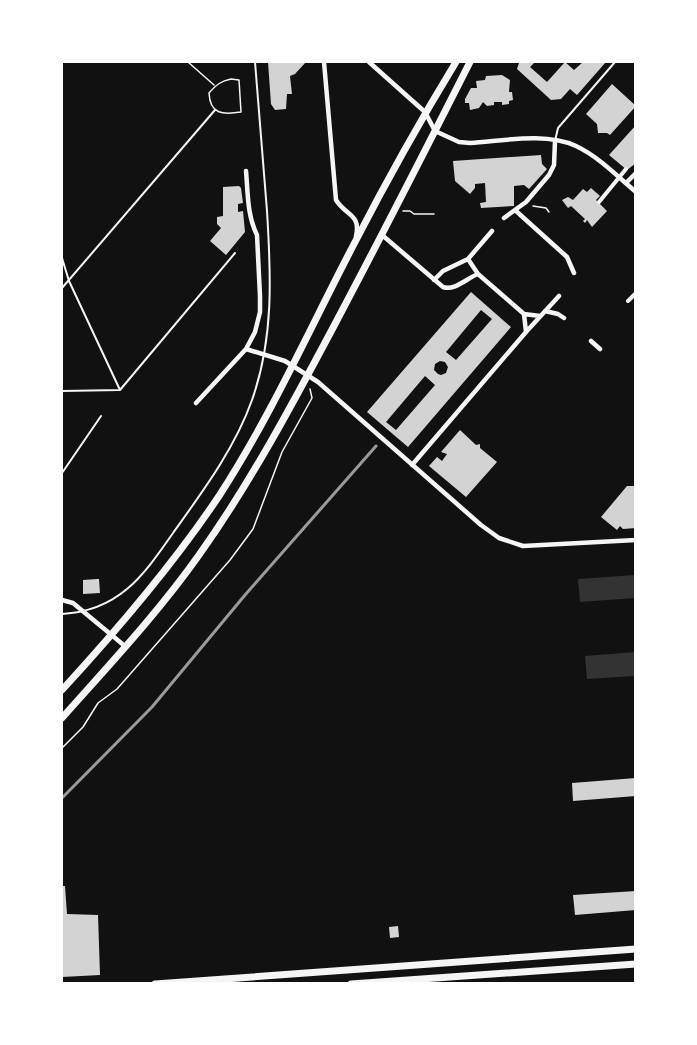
<svg xmlns="http://www.w3.org/2000/svg" width="697" height="1045" viewBox="0 0 697 1045" font-family="Rubik,sans-serif">
<rect width="100%" height="100%" fill="#111"/>
<!-- water -->
<path fill="#333" d="M635,575V598L580,602L578,579Z
M635,652V676L587,679L585,656Z"/>
<!-- building -->
<path fill="#d3d3d3" fill-rule="evenodd" d="M268,62H306L295,74L290,76L292,94H287L286,109L275,110L271,104Z
M517,62H535L530,67L547,82L565,62L574,70L583,62H606L577,95L570,89L561,99L551,100L517,69L519,63Z
M502,75L510,80L509,92H512L513,100L509,101V104L502,105V102H494V105L487,106L483,102L479,108L470,110L469,103H465V99L471,88H477L476,81L485,80L486,76Z
M612,84L636,106L610,135L607,133H598L597,124L586,114Z
M636,125V163L627,170L609,155Z
M541,155L542,164L547,169L529,189L524,185L514,186V206L481,208L480,203L486,202L485,183L475,184V188L470,194L455,181L453,161Z
M239,186L241,188L243,203L238,204V212L243,211L245,232L226,255L210,241L221,228L217,224V217L223,216V187Z
M591,188L600,196L596,200L607,211L592,227L587,220L585,223L583,221L585,219L571,206L568,208L562,200L568,197L573,200L583,189L587,192Z
M471,292L511,327L408,447L367,412ZM481,310L492,319L456,360L446,352ZM440,361L445,362L448,367L446,373L441,375L438,374L434,370L435,364ZM425,376L435,385L396,430L386,422Z
M460,430L476,445L480,444V448L497,462L466,497L429,466L437,457L442,461L447,454L441,452Z
M627,486H636V528L623,529L620,526L617,530L601,517Z
M97,579H99L100,593L83,594V580Z
M636,778V796L573,801L572,783Z
M62,886H65L67,914L98,915L100,975L62,977Z
M636,891V910L575,915L573,895Z
M398,926L399,937L390,938L389,927Z"/>
<g fill="none" stroke-linecap="round" stroke-linejoin="round">
<!-- path -->
<path stroke="#f5f5f5" stroke-width="1.5" d="M188,62L214,85
M231,79L239,80L241,112C222,115 210,114 209,93C216,85 221,81 231,79Z
M533,206L546,208L549,212
M403,211H410L414,214H434
M62,748L83,727L98,703L117,689L230,560L253,529L282,452L312,398L310,389"/>
<!-- service -->
<path stroke="#f5f5f5" stroke-width="2" d="M555,141L558,128L615,62
M62,258L69,281L120,390
M62,288L215,110
M120,390L235,253
M62,391L120,390
M62,473L101,416
M62,614C119,611 143,576 173,533C203,491 235,448 252,400C274,338 271,275 267,211C263,161 259,111 255,62"/>
<!-- pedestrian -->
<path stroke="#f5f5f5" stroke-width="4" d="M599,202L626,169
M628,301L636,293"/>
<!-- minor -->
<path stroke="#f5f5f5" stroke-width="4.5" d="M324,62L336,200C346,216 361,214 356,236
M369,62L425,112L435,131L459,142L470,143C503,141 545,132 576,146C599,157 617,176 636,192
M626,183L636,173
M516,211L567,257L574,273
M504,218L526,202L549,175L554,165L555,141
M382,235L443,287C455,291 467,278 478,274
M468,259L478,274L524,314L540,316
M434,280L443,271L468,259L492,231
M545,311L558,314L564,318
M524,314L526,332
M591,341L600,349
M246,349L285,361L318,382L481,525L499,538L523,546L636,540
M196,403L246,349L255,332L260,312V296L257,235C247,215 248,193 246,171
M412,465L526,332L559,296
M62,600L73,603L126,647"/>
<!-- secondary -->
<path stroke="#f5f5f5" stroke-width="7" d="M62,690C118,629 173,565 219,496C271,416 310,328 354,244C386,182 420,121 456,62
M62,718C109,665 158,613 199,555C251,482 293,403 335,324C381,237 426,149 470,62
M155,984L636,949
M351,984L636,964"/>
<!-- rail -->
<path stroke="#9a9a9a" stroke-width="3" d="M62,798L152,707L245,595L376,446"/>
</g>
<!-- border -->
<rect width="697" height="1045" fill="none" stroke="#ffffff" stroke-width="126"/>
</svg>
